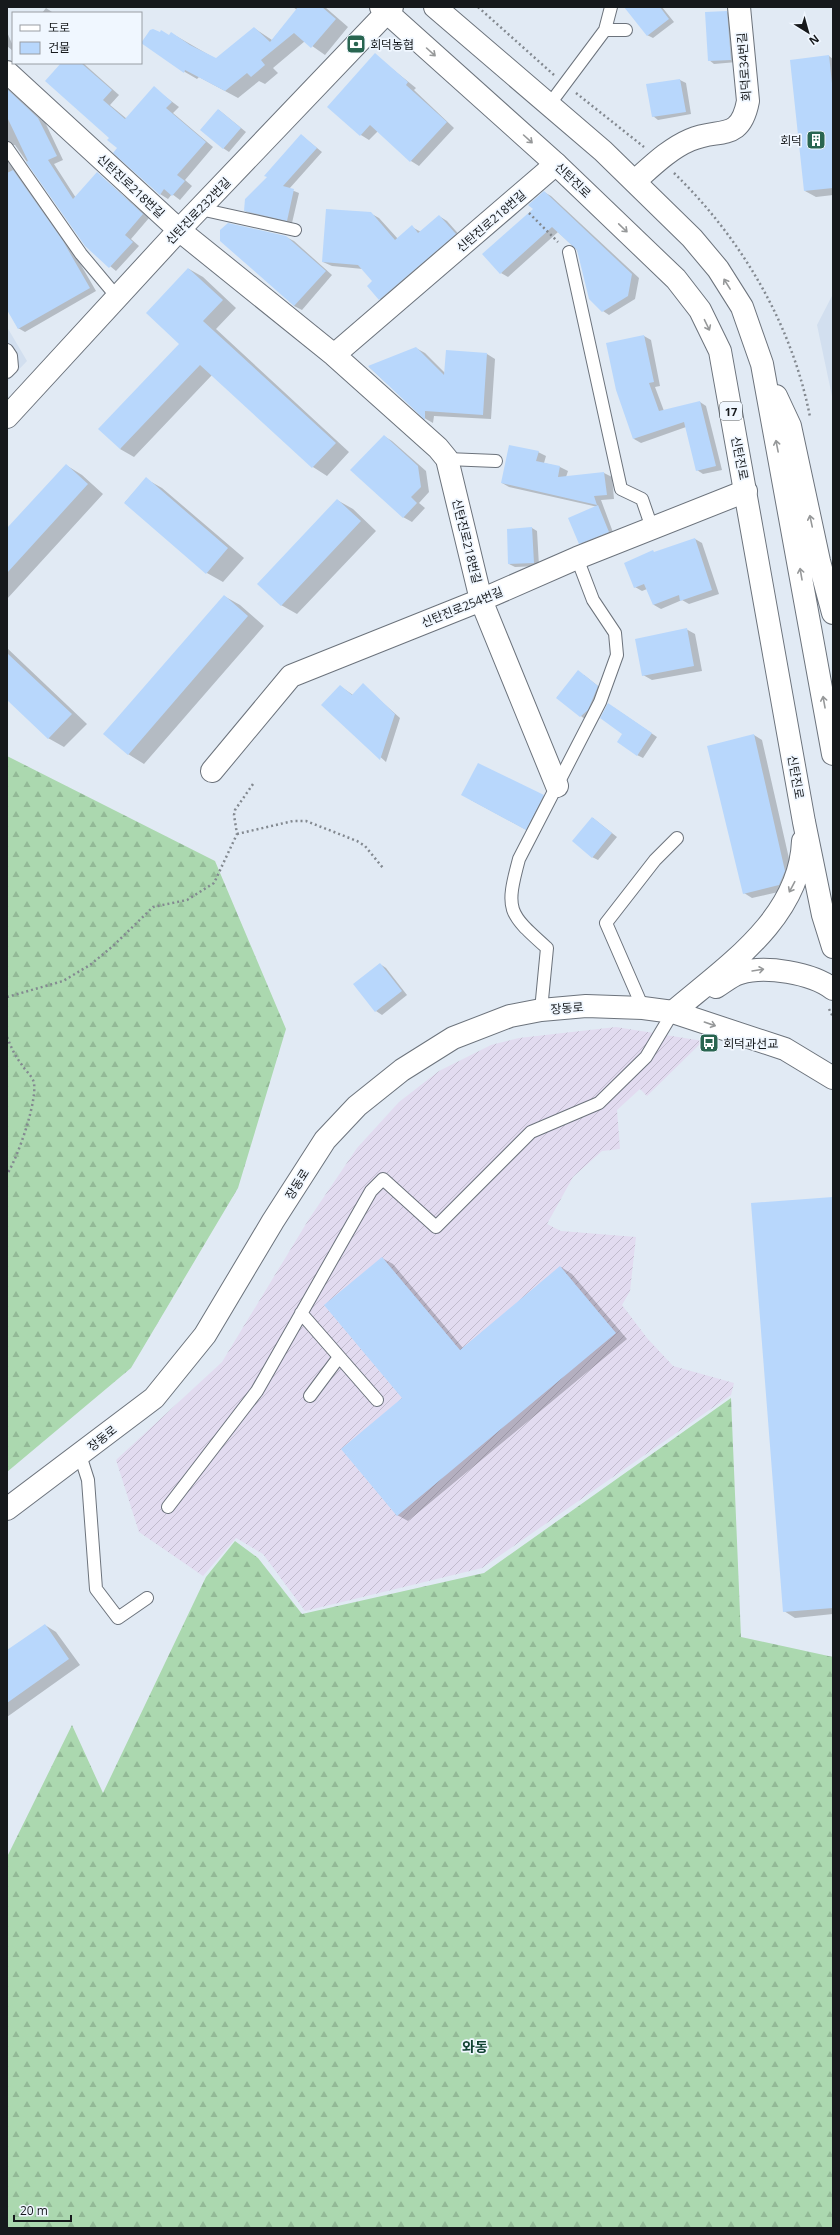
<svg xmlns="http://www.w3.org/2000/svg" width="840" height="2235" viewBox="0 0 840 2235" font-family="'Open Sans','Noto Sans KR',sans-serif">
<defs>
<pattern id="industrial-furrows" width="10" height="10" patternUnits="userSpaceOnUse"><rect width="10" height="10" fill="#e2dbf0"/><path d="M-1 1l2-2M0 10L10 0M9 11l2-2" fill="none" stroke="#c1bbcd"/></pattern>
<pattern id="forest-firs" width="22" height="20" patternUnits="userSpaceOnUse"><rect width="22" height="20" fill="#abd8af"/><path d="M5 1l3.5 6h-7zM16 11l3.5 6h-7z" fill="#92b996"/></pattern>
</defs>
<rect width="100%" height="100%" fill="#e1eaf4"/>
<!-- industrial -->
<path fill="url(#industrial-furrows)" d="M616,1027L703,1041L647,1096L640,1089L617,1110L620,1149L602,1151L573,1177L547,1224L561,1231L636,1237L630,1291L622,1305L647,1338L673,1366L734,1383L731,1395L482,1568L305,1611L263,1554L236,1538L203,1576L139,1532L116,1460L222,1362L309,1219L357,1148L399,1102L439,1071L491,1045L519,1038Z"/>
<!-- built -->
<path fill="#d2dfef" d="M833,294V401L817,325Z
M7,327L27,361L7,382Z"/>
<!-- forest -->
<path fill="url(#forest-firs)" d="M7,756L215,861L286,1029L238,1188L131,1368L7,1472Z
M731,1398L741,1637L833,1657V2228H7V1857L72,1725L103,1793L206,1577L235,1541L258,1558L302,1614L484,1573Z"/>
<!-- shadow -->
<path fill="#0003" d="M293,7H325L348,27L325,55L305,41L273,68L278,73L265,84L259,81L238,98L199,77L197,79L185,72L142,42L170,36L171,33L216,59L254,28L272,40L297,10Z
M634,7H662L674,22L653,38L647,35Z
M46,8L52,12L53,13H42Z
M727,12L732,15L737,62L714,64L709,60Z
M7,32L13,46V51L7,46Z
M375,55L416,88L414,90L454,128L419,166L411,161L378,131L369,140L361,135L329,107Z
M829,56L833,59V195L816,197L805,191Z
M62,63H83L119,95L110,105L127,119L154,88L179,107L173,113L213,147L185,180L192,186L180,200L172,194L168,199L160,194L118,148Z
M680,80L686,83L691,114L658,120L653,116Z
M7,88L45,122L63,160L54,164L76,198L97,173L149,218L131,239L139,246L116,271L86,246L15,145H10L7,149Z
M219,110L246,132L229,152L223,148Z
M301,135L322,152L289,189L299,193L292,223L251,214L245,211L268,177Z
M7,154L70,246L96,291L25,332L18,328L7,308Z
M544,192L551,196L639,278L635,299L609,315L603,311L577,250L558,232L508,277L501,273Z
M370,213L379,218L398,239L412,227L421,232L439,216L447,221L463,239L388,304L380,299L374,282L363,269L332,266L323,262Z
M286,237L294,241L332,275L302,310L294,306Z
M189,269L203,277L236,308L216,329L349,452L327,476L313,467L212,375L134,457L120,449L180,344Z
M644,336L651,340L660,386L655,387L664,411L700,402L706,406L722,470L703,474L697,470L686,427L641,443L634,439Z
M416,348L425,353L445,373L487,354L495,359L491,419L434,416L433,423L426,419L369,367Z
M384,436L392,441L426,471L429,492L419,503L425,508L412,522L403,517Z
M538,452L546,456L544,463L560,467L568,471L566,477L604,473L612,477L614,499L601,500L614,535L585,546L580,543L598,507L509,487L502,483Z
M66,465L82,475L103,494L7,599V530Z
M146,479L162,488L244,558L223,582L207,573L125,502Z
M337,500L353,509L376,531L297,614L281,605Z
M532,528L537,531L539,566L515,567L509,564Z
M695,539L702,543L719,594L689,604L682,600L661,609L654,605L647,589L642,591L635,587Z
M224,596L240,605L264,626L144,764L128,754Z
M686,629L695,634L702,671L652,680L643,675Z
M7,648L87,724L64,747L48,738L7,698Z
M584,675L603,690L586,720L557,697Z
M363,685L400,718L386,762L323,705L340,686L353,695Z
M613,707L657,737L643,758L637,755Z
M754,735L762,740L793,876L787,890L752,898L744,893Z
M543,796L551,801L534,834L471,800Z
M593,818L617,837L598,860L592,857Z
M380,964L386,968L407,995L382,1015L376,1011L355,984Z
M833,1198V1614L795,1618L784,1611Z
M382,1258L393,1264L463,1348L561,1267L572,1274L627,1339L408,1521L397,1515L403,1398Z
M45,1625L56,1632L80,1665L7,1717V1652Z"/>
<!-- building -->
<path fill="#b8d7fc" d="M298,7H322L336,19L311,48L294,33L261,60L265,65L251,77L247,73L225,91L185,70L184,73L141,43L150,30L153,29L160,32L161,30L169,35L171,32L190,45L216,58L254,27L270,42Z
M624,7H660L669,19L647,36Z
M727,11L731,60L708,61L705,12Z
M375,53L408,82L406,85L447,122L410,162L370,125L360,136L327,107Z
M829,55L833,93V188L804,191L790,60Z
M61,63H81L112,90L103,100L125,119L154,86L172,102L166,108L206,142L177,175L185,181L172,196L164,189L160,195L113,153L117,148L107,140L109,138L45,81Z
M680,79L686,112L652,117L646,84Z
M7,89L38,118L57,156L48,160L73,199L97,172L143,214L125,235L133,242L109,268L85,246L26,162L28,161L7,117Z
M218,109L241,128L223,149L200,130Z
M301,134L317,148L283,186L294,189L287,221L244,211L245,199L267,177L264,176Z
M13,170L63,241L90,288L18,329L7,310V173Z
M544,191L632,274L628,296L602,312L589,299L577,250L552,227L500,274L482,254L533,209L528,205Z
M326,209L371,212L395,240L412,225L418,233L439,215L456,234L379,300L367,286L372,281L358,265L322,262Z
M228,223L286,236L326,271L294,306L220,241V230Z
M188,268L223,300L203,321L336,443L312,468L200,365L120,449L98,429L179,344L146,313Z
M644,335L654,382L649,383L659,411L700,401L716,466L696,471L684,422L633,439L616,390L606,343Z
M416,347L444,375L446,350L487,353L483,415L425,411V420L368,366Z
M384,435L418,466L421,487L411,497L417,503L403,518L350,470Z
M509,445L539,451L536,461L560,466L558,477L604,472L607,495L594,496L597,505L501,483Z
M66,464L88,484L7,573V528Z
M146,477L228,548L206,574L124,503Z
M337,499L361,521L281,606L257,584Z
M598,505L609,532L579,544L568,518Z
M532,527L534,563L508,564L507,529Z
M695,538L712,590L680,601L679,595L653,605L644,584L634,588L624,563L653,550L654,552Z
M224,595L248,616L128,755L103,734Z
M687,628L694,666L642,676L635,639Z
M7,653L72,714L48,739L7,700Z
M578,670L598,686L588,710L580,717L556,698Z
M363,683L395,714L380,760L321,705L340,685L352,695Z
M608,703L652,733L637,756L617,742L622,734L600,718Z
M754,734L785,871L779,885L743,894L707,746Z
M478,763L544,795L526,830L461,795Z
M592,817L612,833L592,858L572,841Z
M380,963L402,991L375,1012L353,984Z
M833,1197V1608L783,1612L751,1203Z
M382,1257L460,1350L560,1266L616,1333L397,1516L341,1449L402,1398L324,1305Z
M45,1624L69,1659L7,1703V1650Z"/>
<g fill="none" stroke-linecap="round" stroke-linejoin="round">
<!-- service casing -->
<g stroke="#6c737c" stroke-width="14">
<path id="service" d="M605,30H626
M549,105L605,30L611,7
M7,148L81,254L117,297
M200,209L295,230
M569,252L621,489L642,499L652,528
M7,350L11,356L12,367L7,372
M447,459L496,461
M643,1008L606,923L655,860L677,838
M541,1010L547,948C508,913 505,911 519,859L600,702L617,655L615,633L593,600L577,558
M301,1313L377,1400
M310,1396L339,1357
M80,1455L88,1480L96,1589L118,1618L147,1598
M168,1507L257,1391L371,1191L383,1179L436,1227L531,1132L599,1103L646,1057L673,1012"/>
</g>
<!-- minor casing -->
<g stroke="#6c737c" stroke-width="24">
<path id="minor" d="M7,72L179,230L334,355L438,448L447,459L481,600L557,786
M635,181C652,166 669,149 690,140C719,127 740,143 748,101L739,7
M334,355L556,164
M7,417L179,230L392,7
M212,771L291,676L481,600L577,558L746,491"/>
</g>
<!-- tertiary casing -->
<g stroke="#6c737c" stroke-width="24">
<path id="tertiary" d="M7,1509L154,1398L205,1335L273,1221L325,1140L357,1106L402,1070L453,1038L510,1016L541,1010L586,1006L643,1008L673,1012"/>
</g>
<!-- primary casing -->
<g stroke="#6c737c" stroke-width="24">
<path id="primary" d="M381,7L556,164L676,279L700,310L720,351L804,822L823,915L833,947
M435,7L603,151L692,238L718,269L742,307L762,364L833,754
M776,396L790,426L819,561L833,613
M716,987C724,982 732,975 740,973C765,965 812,973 833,989
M673,1012C727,966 800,918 803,841
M673,1012L785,1049L833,1078"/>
</g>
<!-- path -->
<path stroke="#838990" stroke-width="2.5" stroke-dasharray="2 3" stroke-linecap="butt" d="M478,7L554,75
M576,93L644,147
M674,173C741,238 792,324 810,417
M529,213L558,242
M237,834L293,821H306L357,841L365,846L383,868
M7,997L63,981L90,965L113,946L153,907L187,900L214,883L237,834L234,815L235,810L253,784
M829,1009L833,1017
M7,1037C11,1047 15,1056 22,1065C25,1070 30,1074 33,1080C40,1095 17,1160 7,1174"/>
<!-- service -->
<use href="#service" stroke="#fff" stroke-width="12"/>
<!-- minor -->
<use href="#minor" stroke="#fff" stroke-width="22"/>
<!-- tertiary -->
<use href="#tertiary" stroke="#fff" stroke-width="22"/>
<!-- primary -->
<use href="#primary" stroke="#fff" stroke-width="22"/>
</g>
<!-- one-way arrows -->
<defs><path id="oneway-shaft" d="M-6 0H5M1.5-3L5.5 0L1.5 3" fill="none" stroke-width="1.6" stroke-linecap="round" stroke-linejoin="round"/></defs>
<g stroke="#969899">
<use href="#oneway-shaft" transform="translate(431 52) rotate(42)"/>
<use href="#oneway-shaft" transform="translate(528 139) rotate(42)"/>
<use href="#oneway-shaft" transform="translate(623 228) rotate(44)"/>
<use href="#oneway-shaft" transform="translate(727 284) rotate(-122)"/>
<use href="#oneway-shaft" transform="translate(707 325) rotate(64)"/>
<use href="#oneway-shaft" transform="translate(777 446) rotate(-101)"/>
<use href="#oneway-shaft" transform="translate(811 521) rotate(-102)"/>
<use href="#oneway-shaft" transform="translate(801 574) rotate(-100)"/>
<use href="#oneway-shaft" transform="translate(824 702) rotate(-100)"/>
<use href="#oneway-shaft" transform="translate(792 887) rotate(118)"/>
<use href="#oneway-shaft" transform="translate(758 970) rotate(-9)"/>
<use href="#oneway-shaft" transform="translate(710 1024) rotate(19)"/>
</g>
<!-- icons -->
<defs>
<g id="bank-square" transform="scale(1)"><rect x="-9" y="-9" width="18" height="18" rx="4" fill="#296550" stroke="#f0f7ff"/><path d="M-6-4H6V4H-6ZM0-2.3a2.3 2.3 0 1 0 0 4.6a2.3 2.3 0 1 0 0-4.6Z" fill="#fff"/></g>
<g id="building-square" transform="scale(1)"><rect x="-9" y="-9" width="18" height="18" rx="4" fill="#296550" stroke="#f0f7ff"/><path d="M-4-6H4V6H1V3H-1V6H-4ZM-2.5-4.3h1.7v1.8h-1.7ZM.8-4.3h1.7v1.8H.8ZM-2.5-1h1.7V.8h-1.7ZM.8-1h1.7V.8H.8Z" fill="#fff"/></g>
<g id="bus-square" transform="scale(1)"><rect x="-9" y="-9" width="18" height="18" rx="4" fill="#296550" stroke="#f0f7ff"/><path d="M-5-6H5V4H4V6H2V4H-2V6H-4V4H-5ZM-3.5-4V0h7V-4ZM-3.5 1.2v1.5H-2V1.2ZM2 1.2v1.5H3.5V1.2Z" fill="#fff"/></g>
</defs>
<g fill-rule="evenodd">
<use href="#bank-square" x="356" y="44"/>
<use href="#building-square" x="816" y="140"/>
<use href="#bus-square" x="709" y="1043"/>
</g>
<g text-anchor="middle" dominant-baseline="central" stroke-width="3.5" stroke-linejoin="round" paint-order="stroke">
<!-- shield labels -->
<rect fill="#f0f7ff" stroke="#575c60" stroke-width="1" x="720" y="402" width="22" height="18" rx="3"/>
<g font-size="11" font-weight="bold" fill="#16191c">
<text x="731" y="411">17</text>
</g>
<!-- poi labels -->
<g font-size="12" fill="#16191c" stroke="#f0f7ff" text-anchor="start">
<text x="370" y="44">회덕농협</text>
<text x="802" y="140" text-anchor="end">회덕</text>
<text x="723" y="1043">회덕과선교</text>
</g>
<!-- street labels -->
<g font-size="12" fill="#16191c" stroke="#f0f7ff">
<text transform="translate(744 67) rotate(-94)">회덕로34번길</text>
<text transform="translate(573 180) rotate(44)">신탄진로</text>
<text transform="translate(131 186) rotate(43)">신탄진로218번길</text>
<text transform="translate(198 211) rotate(-46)">신탄진로232번길</text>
<text transform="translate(491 221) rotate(-41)">신탄진로218번길</text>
<text transform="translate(740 458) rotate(79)">신탄진로</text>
<text transform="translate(467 541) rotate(76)">신탄진로218번길</text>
<text transform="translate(462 607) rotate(-22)">신탄진로254번길</text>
<text transform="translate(796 777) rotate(80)">신탄진로</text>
<text transform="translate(567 1008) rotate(-4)">장동로</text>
<text transform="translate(297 1184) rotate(-58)">장동로</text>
<text transform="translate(102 1438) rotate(-38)">장동로</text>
</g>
<!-- quarter labels -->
<g font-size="14" font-weight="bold" fill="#114232" stroke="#f0f7ff">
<text x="475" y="2046">와동</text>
</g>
</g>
<!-- border -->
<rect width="840" height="2235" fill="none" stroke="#16191c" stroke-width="16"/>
<!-- legend -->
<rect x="12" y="12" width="130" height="52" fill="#f0f7ff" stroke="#999ea4"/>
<rect x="20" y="25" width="20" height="6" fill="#ffffff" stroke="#999ea4"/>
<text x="48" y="32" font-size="12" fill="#16191c">도로</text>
<rect x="20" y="42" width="20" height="12" fill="#b8d7fc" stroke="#999ea4"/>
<text x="48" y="52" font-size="12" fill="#16191c">건물</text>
<!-- north arrow -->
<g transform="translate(808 32) rotate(143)" stroke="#f0f7ff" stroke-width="3" paint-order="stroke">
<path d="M0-3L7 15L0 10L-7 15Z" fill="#16191c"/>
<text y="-6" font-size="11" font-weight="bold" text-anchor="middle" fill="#16191c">N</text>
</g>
<!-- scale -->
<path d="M14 2215v6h57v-6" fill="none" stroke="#16191c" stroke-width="2"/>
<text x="20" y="2215" font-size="12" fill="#16191c" stroke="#f0f7ff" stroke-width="3" paint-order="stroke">20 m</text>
</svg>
